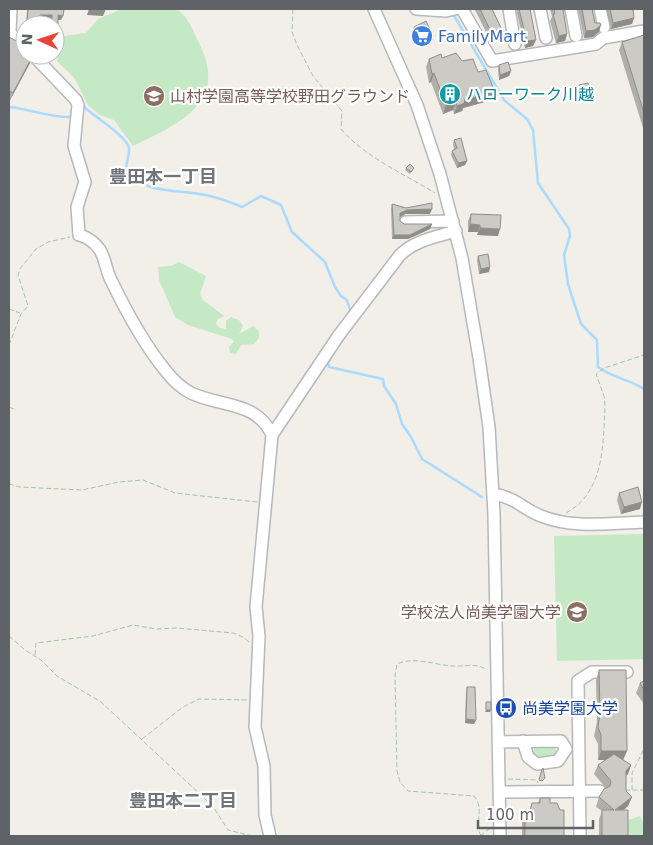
<svg xmlns="http://www.w3.org/2000/svg" width="653" height="845" viewBox="0 0 653 845" font-family="'DejaVu Sans','Noto Sans JP',sans-serif">
<rect width="100%" height="100%" fill="#f1efe8"/>
<!-- green -->
<path fill="#c5e8c5" d="M122,9H176C188,15 193,31 199,43C230,104 177,124 133,146L114,120L100,115L88,105L75,79L57,61L64,36L86,33L98,19Z
M179,262L206,276L200,294L203,300L224,316L218,319L216,324L220,328L226,329V321L231,317L239,320L243,326L239,334L253,326L259,331V338L254,344L241,345L236,354L230,353L229,347L234,342L232,339L188,325L175,317L159,280L158,267L171,266Z
M644,534V659L557,661L554,536Z
M534,747H555L556,751L553,756L542,758L534,753Z
M640,816L644,825V836H627L626,821Z"/>
<g fill="none" stroke-linecap="round" stroke-linejoin="round">
<!-- stream -->
<path stroke="#aadaff" stroke-width="2.5" d="M453,14L504,100L527,119L533,130L538,183L569,229L570,236L564,255L568,284L581,324L597,340L598,367C613,378 629,379 644,389
M82,105C93,116 126,135 129,148C130,155 125,164 126,172C142,193 181,190 205,195C218,197 230,202 242,207L261,196L281,205L292,232L325,262L335,287L341,296L347,300L351,313
M9,107C30,109 51,118 72,117
M331,357L328,363L329,367L383,379L384,386L396,404L402,424L411,437L422,459L482,497"/>
<!-- minor casing -->
<g stroke="#b5b8bc" stroke-width="14">
<path id="minor" d="M374,9L417,105L440,174L462,258L479,358L489,427L494,514L500,836
M416,9L446,11L455,9
M462,9L492,61L596,44L603,38L644,31
M509,9L515,44
M540,9L546,38
M571,9L576,36
M600,9L604,27
M10,31L11,9
M9,32L25,47
M33,55L76,100L78,105L74,146L85,182L77,207L79,235C87,237 95,243 100,250C106,260 106,272 112,282C127,313 144,344 165,370C172,379 181,388 191,393C220,407 257,401 272,435L256,607L259,636L255,727L264,766L265,815L270,836
M405,222L453,221
M272,435L339,335L400,255C415,240 436,237 456,231
M493,494C517,498 521,508 541,516C573,529 611,523 644,522
M498,742L561,741L566,749L558,761L537,764L528,757L523,741
M499,792L600,791
M580,836L578,681L592,672H627"/>
</g>
<!-- path -->
<path stroke="#9cc7a9" stroke-width="1" stroke-dasharray="5 2.5" stroke-linecap="butt" d="M293,9L292,32L297,45L313,76L342,111L341,129C365,157 404,174 435,193
M9,309L20,313
M9,345L21,314L28,306L18,275L20,269L36,249L48,242L70,237
M9,407L16,410
M9,484L20,487L82,490L119,482L143,480L175,493L257,502
M566,513C605,492 603,444 605,405L604,396L596,374L604,368L644,355
M9,636L25,650L41,660L57,676L101,702L201,795L214,808L228,830L252,836
M35,655L36,643L93,636L133,625L156,629L176,628L233,633L243,637L249,642
M142,739L183,707L199,699L248,700
M508,779L537,780L538,783
M625,790H644
M632,790V773L644,749
M480,836L489,829
M481,836C474,823 485,808 474,796L408,791L400,782L397,771L395,675L397,664C414,656 435,665 452,666C464,667 476,662 487,670"/>
<!-- minor -->
<use href="#minor" stroke="#fff" stroke-width="11"/>
</g>
<!-- wall -->
<path fill="#afaea9" d="M27,9H64L61,20H58V24L56,29L55,25H50L51,20L40,19L39,25H26Z
M476,9H496H492L504,34L502,40L491,42L475,10Z
M516,9H530L533,46L525,48Z
M550,9H563L567,34L565,41L556,43L550,21L552,17Z
M578,9H592L595,23L599,32L593,37L584,38Z
M606,9H634L633,10L634,18L632,24L611,29Z
M414,27L432,41L420,46L413,31Z
M644,35V128H643L619,50L622,42Z
M9,37L33,55L30,63L9,102Z
M442,58L462,61L478,72L495,92L492,100L463,108L462,111L454,114L453,110L443,114L431,82L429,83L426,67L429,59Z
M499,65L511,71L509,76L499,80L498,70Z
M454,140L467,161L465,165L457,168L451,155L452,151L454,149L453,144Z
M406,168L413,170L410,174L405,170Z
M392,204L430,214H405L400,217V221L404,224H432L430,229L408,239H392L391,209Z
M471,214L498,236L477,235L478,232H468V221Z
M478,256L490,267L489,272L479,274L477,260Z
M619,493L640,509L621,514L617,500Z
M599,670L627,751L623,760L631,765L628,774L626,776V791L632,797L628,806L624,810L628,836H599V819L602,811L596,807L599,797L606,788L594,774L598,765L605,760H598V744L594,736L597,722L596,680Z
M644,681V704L636,693L640,683Z
M467,687L474,724L465,723L466,691Z
M540,798L550,803L564,836H522V821L525,811H529L532,803H538Z"/>
<!-- shaded-wall -->
<path fill="#8f8d8a" d="M89,9H106L103,16L87,15Z
M40,15H52L51,20L38,19Z
M58,15L63,16L61,20H56Z
M634,18L632,24L611,29L613,23Z
M27,22L39,23V25H26Z
M52,24H58L56,29H55V25H52Z
M601,25L599,32L593,37L584,38L586,31Z
M504,34L502,40L491,42L493,36Z
M567,34L565,41L556,43L559,36Z
M433,36L432,41L420,46L422,42Z
M536,40L533,46L525,48L527,41Z
M33,55L30,63L9,102L13,93Z
M511,71L509,76L499,80L500,75Z
M434,73L431,82L429,83L432,74Z
M590,89L589,91L580,94L581,92Z
M495,92L492,100L463,108L462,111L454,114L457,106L464,100Z
M456,102L453,110L443,114L446,105Z
M467,161L465,165L457,168L458,163Z
M432,209L430,214H405L399,218L400,213L407,210Z
M432,224L430,229L408,239H392L394,235Z
M470,224L480,225L478,232H468Z
M480,228L500,229L498,236L477,235Z
M490,267L489,272L479,274L481,269Z
M642,502L640,509L621,514L624,507Z
M486,710H491L490,712H485Z
M466,719L476,720L474,724L465,723Z
M601,751H627L623,760H598Z
M631,765L628,774L622,780L626,771Z
M632,797L628,806L612,819L615,810Z"/>
<!-- building -->
<path fill="#cccac5" stroke="#8f8d8a" d="M28,9H64L63,16L58,15V24H52V15H40L39,23L27,22Z
M480,9H492L504,34L493,36Z
M519,9H530L536,40L527,41Z
M554,9H563L567,34L559,36L553,14H555Z
M582,9H592L595,23H600L601,25L595,30L586,31Z
M610,9H633L634,18L613,23Z
M426,21L433,36L422,42L414,27Z
M644,35V113L622,42Z
M9,37L25,46V55H33L13,93L9,91Z
M456,53L462,61L473,59L478,72L486,70L495,92L464,100L465,103L457,106L456,102L446,105L434,73L432,74L429,59L441,54L442,58Z
M508,62L511,71L500,75L499,65Z
M588,83L590,89L581,92L579,85Z
M461,138L467,161L458,163L452,151L457,148L454,140Z
M410,164L414,168L411,172L406,168Z
M432,203V209L407,210L400,213V221L404,224H432L410,235H394L392,204L406,208Z
M471,214L501,215L500,229L480,228V225L470,224Z
M488,254L490,267L481,269L478,256Z
M638,487L642,502L624,507L619,493Z
M599,670H626L627,751H601V735L598,727L600,713Z
M644,681V690L640,683Z
M467,687H475L476,720L466,719Z
M486,702H491V710H486Z
M614,754L631,765L626,771V791L632,797L615,810H628V836H602V810H614L599,797L604,789L610,786L611,781L598,765Z
M543,768L545,778L542,781L539,780L542,769Z
M540,798H550V803H557L560,810H564V836H525V811H530L532,803H540Z"/>
<!-- icons -->
<defs>
<g id="supermarket-disc" transform="scale(1.125)"><circle r="9.5" fill="#3f7fe0" stroke="#fff"/><path d="M-6-5.5h2.5l.6 2H6L4.5 2H-2.5L-4.4-4H-6ZM-1.5 3.2a1.3 1.3 0 1 0 .1 0ZM3 3.2a1.3 1.3 0 1 0 .1 0Z" fill="#fff"/></g>
<g id="building-disc" transform="scale(1.125)"><circle r="9.5" fill="#0f9aa8" stroke="#fff"/><path d="M-4-6H4V6H1V3H-1V6H-4ZM-2.5-4.3h1.7v1.8h-1.7ZM.8-4.3h1.7v1.8H.8ZM-2.5-1h1.7V.8h-1.7ZM.8-1h1.7V.8H.8Z" fill="#fff"/></g>
<g id="school-disc" transform="scale(1.125)"><circle r="9.5" fill="#8d6e63" stroke="#fff"/><path d="M0-5L7-2L0 1L-7-2ZM-4 1L0 2.5L4 1V4Q0 6-4 4Z" fill="#fff"/></g>
<g id="university-disc" transform="scale(1.125)"><circle r="9.5" fill="#8d6e63" stroke="#fff"/><path d="M0-5L7-2L0 1L-7-2ZM-4 1L0 2.5L4 1V4Q0 6-4 4Z" fill="#fff"/></g>
<g id="bus-disc" transform="scale(1.125)"><circle r="9.5" fill="#1a4fb4" stroke="#fff"/><path d="M-5-6H5V4H4V6H2V4H-2V6H-4V4H-5ZM-3.5-4V0h7V-4ZM-3.5 1.2v1.5H-2V1.2ZM2 1.2v1.5H3.5V1.2Z" fill="#fff"/></g>
</defs>
<g fill-rule="evenodd">
<use href="#supermarket-disc" x="422" y="36"/>
<use href="#building-disc" x="450" y="94"/>
<use href="#school-disc" x="154" y="96"/>
<use href="#university-disc" x="577" y="612"/>
<use href="#bus-disc" x="506" y="708"/>
</g>
<g text-anchor="middle" dominant-baseline="central" stroke-width="4.5" stroke-linejoin="round" paint-order="stroke">
<!-- shop labels -->
<g font-size="16" fill="#366cbe" stroke="#fff" text-anchor="start">
<text x="438" y="36">FamilyMart</text>
</g>
<!-- culture labels -->
<g font-size="16" fill="#0d838f" stroke="#fff" text-anchor="start">
<text x="466" y="94">ハローワーク川越</text>
</g>
<!-- education labels -->
<g font-size="16" fill="#785e54" stroke="#fff" text-anchor="start">
<text x="170" y="96">山村学園高等学校野田グラウンド</text>
<text x="561" y="612" text-anchor="end">学校法人尚美学園大学</text>
</g>
<!-- transit labels -->
<g font-size="16" fill="#164399" stroke="#fff" text-anchor="start">
<text x="522" y="708">尚美学園大学</text>
</g>
<!-- neighbourhood labels -->
<g font-size="18" font-weight="bold" fill="#70757a" stroke="#fff">
<text x="163" y="176">豊田本一丁目</text>
<text x="183" y="800">豊田本二丁目</text>
</g>
</g>
<!-- border -->
<rect width="653" height="845" fill="none" stroke="#5f6368" stroke-width="20"/>
<!-- north arrow -->
<g transform="translate(40 40) rotate(273)"><circle r="24" fill="#ffffff" stroke="#bfc1c3"/>
<path d="M0-4L9 19L0 12L-9 19Z" fill="#ea4335"/>
<text y="-8" font-size="14" font-weight="bold" text-anchor="middle" fill="#5f6368">N</text>
</g>
<!-- scale -->
<path d="M478 820v8h115v-8" fill="none" stroke="#5f6368" stroke-width="2.5"/>
<text x="486" y="820" font-size="15" fill="#5f6368" stroke="#ffffff" stroke-width="4" paint-order="stroke">100 m</text>
</svg>
